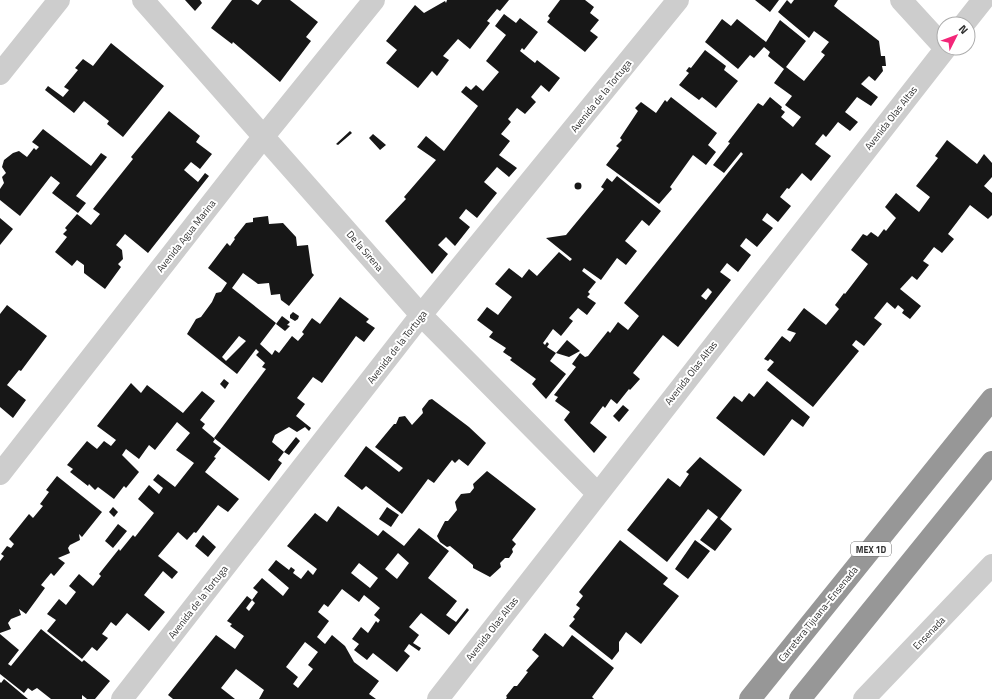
<svg xmlns="http://www.w3.org/2000/svg" width="992" height="699" viewBox="0 0 992 699" font-family="'Titillium Web',sans-serif">
<rect width="100%" height="100%" fill="#fff"/>
<!-- building -->
<path fill="#171717" fill-rule="evenodd" d="M185,0H200L202,3L195,11Z
M232,0H251L258,5L262,0H290L318,22L306,37L311,41L280,82L233,42L232,44L211,28Z
M447,0H509L500,11L497,9L487,21L490,23L470,49L458,39L443,56L449,60L437,76L432,71L418,88L386,63L397,50L386,41L415,5L424,13L445,1L446,3Z
M560,0H585L594,7L590,13L599,20L590,31L598,37L585,52L547,22L550,18L548,16Z
M755,0H779L770,12Z
M787,0L791,4L794,0H838L834,6L879,41L881,56H885L886,66H882L883,71L875,81L869,76L861,84L878,97L871,106L857,97L845,112L858,122L850,131L838,122L826,137L823,134L815,144L831,156L811,181L802,173L789,189L787,188L780,197L791,206L778,222L767,213L762,220L773,228L757,247L746,238L740,246L751,255L738,272L727,263L720,272L731,280L678,347L663,335L633,373L640,379L630,390L629,389L617,404L611,399L605,408L603,406L590,423L607,437L594,453L564,420L570,412L555,401L558,397L554,395L576,367L572,364L580,353L585,357L588,356L608,331L610,333L618,322L628,330L639,316L624,303L743,154L741,152L724,173L713,165L730,143L728,142L758,103L763,106L770,97L782,107L781,109L785,112L781,117L793,127L801,117L785,105L792,96L774,83L784,69L768,56L770,52L764,47L754,58L750,55L738,69L705,42L722,19L731,26L737,19L766,42L780,20L806,41L786,67L804,81L825,55L821,52L829,42L814,31L809,38L778,12ZM708,288L712,292L706,300L701,296Z
M504,14L516,23L520,18L538,32L524,50L522,48L520,51L535,63L537,60L560,78L549,92L541,85L531,97L536,102L525,114L517,108L508,119L511,122L501,134L510,141L499,155L517,168L509,177L497,167L484,182L497,193L477,218L466,209L459,218L470,227L455,246L446,237L438,245L448,254L432,274L385,221L406,199L404,197L436,160L417,147L426,136L444,151L478,106L461,92L466,86L471,90L476,85L483,91L499,72L486,61L506,35L495,26Z
M111,43L164,86L123,137L107,124L109,121L84,101L74,113L45,90L48,86L63,97L69,90L64,87L78,70L75,68L83,59L93,66Z
M705,50L726,66L724,70L738,81L716,108L702,97L699,100L679,85L689,73L686,71L689,67L691,68Z
M671,97L717,133L708,145L716,152L706,165L693,155L670,187L672,189L659,204L606,165L619,148L616,146L622,140L620,138L638,111L635,108L641,102L656,113L665,100L667,102Z
M169,111L200,136L196,142L212,154L200,169L191,162L184,170L198,182L205,173L209,176L148,253L125,234L116,245L122,250L123,259L118,264L121,267L105,289L84,273V265L77,260L72,266L55,252L67,237L63,234L67,230L65,228L77,214L91,225L100,214L93,209L133,159L131,157Z
M43,129L91,166L101,153L107,157L76,196L86,203L78,213L52,193L60,183L51,176L20,216L0,200V189L4,183L2,177L6,173L2,167L4,160L13,153L19,151L27,157L34,148L36,150L39,147L32,142Z
M350,131L352,133L338,145L336,144Z
M373,134L386,145L380,150L369,138Z
M947,140L977,164L984,154L992,163V177L984,186L992,193V215L988,219L970,205L948,234L954,239L942,253L934,247L923,261L929,265L917,280L912,276L900,289L921,306L910,319L902,313L904,310L898,305L895,309L887,302L874,318L882,324L864,346L856,340L852,345L859,351L813,407L767,370L774,362L770,359L768,361L764,359L782,336L790,342L796,333L787,330L804,308L826,325L839,309L835,305L844,293L845,294L868,264L851,250L863,234L867,236L871,232L878,237L884,229L886,231L896,218L885,207L896,193L919,212L930,197L916,186L938,158L935,156Z
M617,176L661,211L649,226L642,220L625,241L637,251L626,265L617,258L601,280L584,268L582,271L596,282L588,292L590,294L587,297L596,303L587,315L578,308L569,318L573,321L561,336L553,329L543,343L545,345L547,342L549,344L547,347L556,353L550,361L566,374L546,399L532,384L536,379L510,360L512,358L503,352L506,348L489,337L493,332L477,320L487,307L498,315L512,297L495,284L509,268L522,278L529,269L537,276L559,252L570,261L572,259L546,238L566,235L604,189L601,187L607,178L612,182Z
M574.5 186a3.5 3.5 0 1 1 7 0a3.5 3.5 0 1 1-7 0Z
M268,216L269,224L283,223L296,237L297,246L308,245L312,273L314,275L289,306L281,300L280,294L271,295L269,283L258,284L243,273L232,288L276,323L260,344L272,355L275,350L279,353L292,336L298,341L304,334L302,332L312,318L320,324L340,297L369,319L366,322L375,328L364,342L356,336L322,383L313,377L297,398L305,404L296,416L311,428L309,431L305,427L297,432L289,427L275,435L272,442L284,452L278,460L282,463L269,481L214,438L266,369L262,367L265,363L256,355L259,352L256,349L237,374L187,334L196,319L201,317L212,302L216,293L221,292L227,283L208,268L227,243L230,246L235,239L234,238L246,223L253,222V218ZM239,336L246,341L226,361L222,357Z
M0,218L13,229L0,245Z
M7,305L47,336L21,371L19,370L7,385L26,400L13,418L0,407V314Z
M293,312L299,316L298,319L295,321L290,318V315Z
M282,316L290,322L287,325L290,326L285,331L276,324Z
M567,340L580,351L569,357L556,353Z
M224,379L229,383L225,389L220,384Z
M767,381L810,417L803,427L792,419L764,456L716,418L734,396L742,402L749,393L754,397Z
M131,383L141,393L147,385L183,413L202,391L215,401L200,420L205,424L202,428L215,439L213,442L221,448L214,457L216,458L205,472L239,499L228,512L218,505L196,533L194,532L187,540L178,532L158,556L178,572L172,579L163,571L144,595L165,612L149,631L127,613L116,626L111,622L102,634L108,638L97,651L92,647L82,659L47,631L56,620L47,614L59,599L66,605L76,592L69,586L79,574L93,586L101,576L99,574L119,549L120,551L133,535L135,537L154,513L138,499L149,485L159,494L163,488L153,480L158,474L175,487L194,463L176,450L190,433L177,422L155,450L149,445L139,459L126,449L122,455L139,472L126,488L124,486L114,499L98,487L95,490L89,484L88,486L70,472L73,469L67,465L87,441L97,449L104,441L111,446L116,440L97,426Z
M432,399L469,427L486,443L468,466L459,459L455,463L452,460L434,483L428,479L402,514L366,486L362,490L344,476L366,446L399,472L403,468L375,447L394,424H396L399,417L405,416L412,425L423,413L422,409L429,400Z
M623,405L629,410L619,422L613,416Z
M296,437L300,441L289,455L284,452Z
M700,457L742,490L720,519L732,529L715,551L700,540L718,517L708,509L667,562L627,530L668,478L680,487L689,474L686,472Z
M487,471L536,509L512,540L516,544L512,549L513,552L509,558H505L500,563L501,567L490,577L473,568V565L450,546L447,547L440,542L437,536L445,521H448L457,510L455,502L461,494L470,493L474,488L473,484Z
M57,476L102,512L82,537L79,534L80,540L70,545L68,548L70,553L58,558L65,563L54,576L51,573L41,585L45,588L26,614L19,609L21,615L11,619L8,623L11,629L0,633V561L4,556L1,554L7,546L11,548L14,544L9,539L29,514L33,518L43,506L40,504L49,492L46,490Z
M338,506L378,536L383,530L404,546L419,528L449,551L428,578L457,601L446,615L456,622L467,608L469,610L449,635L421,613L409,627L419,635L413,643L421,648L419,651L409,644L404,651L410,656L397,672L373,653L367,660L354,650L359,644L352,639L361,627L368,633L376,621L378,623L380,620L374,615L380,608L364,595L359,602L342,589L328,607L324,604L318,612L329,621L317,637L325,644L332,635L345,646L354,662L379,681L369,694L376,699H259L264,690L236,669L221,688L235,699H173L168,695L216,635L235,649L244,636L230,626L232,624L227,621L247,596L252,600L246,608L249,611L255,603L252,600L258,592L253,588L262,578L283,596L289,588L268,570L276,560L289,570L291,567L295,570L293,573L301,579L308,570L313,575L317,569L287,546L315,513L327,522ZM398,553L409,563L397,579L385,569ZM359,563L378,578L370,588L351,573ZM305,642L318,652L308,665L313,669L298,688L293,684L298,677L286,667Z
M113,507L118,512L114,517L109,512Z
M387,507L399,515L391,527L379,519Z
M118,524L127,531L113,548L105,541Z
M203,535L216,547L208,557L195,546Z
M620,540L668,578L663,584L679,596L641,644L626,632L619,642V651L612,660L569,626L575,619L573,617L580,608L576,605L583,596L579,592Z
M695,540L710,551L688,579L675,569Z
M41,629L82,662L84,660L110,681L95,699H87L82,695V699H51L37,688L32,691L28,688L24,693L0,674V634L19,650L8,664L11,666Z
M545,633L563,647L572,635L614,668L592,697L594,699H506L507,697L506,696L514,686H517L528,672L526,671L539,656L532,650Z
M4,679L28,699H0V682L1,683Z"/>
<g fill="none" stroke-linecap="round" stroke-linejoin="round">
<!-- minor -->
<path stroke="#cdcdcd" stroke-width="22" d="M143,0L421,315L597,493
M901,0L944,47
M964,24L983,0
M0,74L59,0
M0,474L264,136L374,0
M122,699L421,315L678,0
M438,699L946,48
M864,699L992,565"/>
<!-- highway -->
<path stroke="#979797" stroke-width="22" d="M750,699L992,399
M800,699L992,462"/>
</g>
<g text-anchor="middle" dominant-baseline="central" stroke-width="4" stroke-linejoin="round" paint-order="stroke">
<!-- shield labels -->
<rect fill="#fff" stroke="#6e6e6e" stroke-width="1" x="851" y="542" width="40" height="14" rx="3"/>
<g font-size="9" font-weight="bold" fill="#303030">
<text x="871" y="549">MEX 1D</text>
</g>
<!-- street labels -->
<g font-size="10" fill="#303030" stroke="#fff">
<text transform="translate(601 96) rotate(-51)">Avenida de la Tortuga</text>
<text transform="translate(891 118) rotate(-52)">Avenida Olas Altas</text>
<text transform="translate(186 236) rotate(-52)">Avenida Agua Marina</text>
<text transform="translate(365 251) rotate(49)">De la Sirena</text>
<text transform="translate(397 347) rotate(-52)">Avenida de la Tortuga</text>
<text transform="translate(691 373) rotate(-52)">Avenida Olas Altas</text>
<text transform="translate(198 602) rotate(-52)">Avenida de la Tortuga</text>
<text transform="translate(818 614) rotate(-51)">Carretera Tijuana–Ensenada</text>
<text transform="translate(492 629) rotate(-52)">Avenida Olas Altas</text>
<text transform="translate(929 633) rotate(-46)">Ensenada</text>
</g>
</g>
<!-- north arrow -->
<g transform="translate(956 36) rotate(48)"><circle r="19" fill="#ffffff" stroke="#acacac"/>
<path d="M0-3L7 15L0 10L-7 15Z" fill="#f32679"/>
<text y="-6" font-size="11" font-weight="bold" text-anchor="middle" fill="#303030">N</text>
</g>
</svg>
